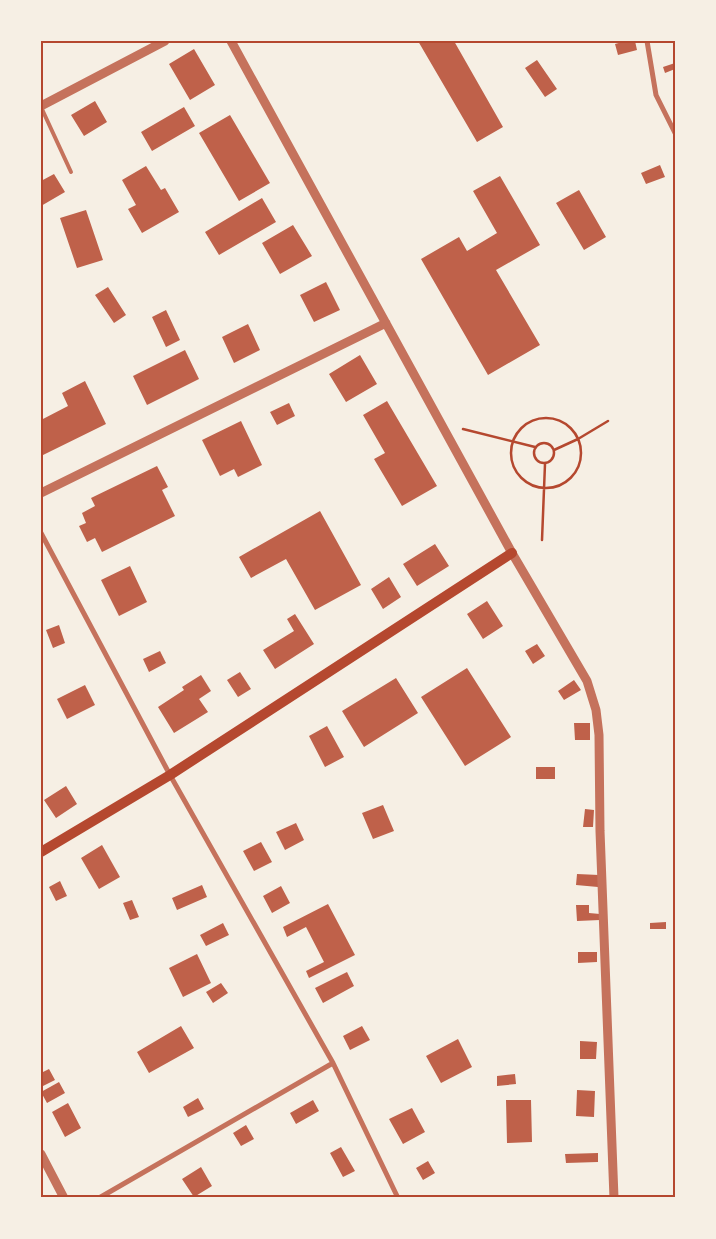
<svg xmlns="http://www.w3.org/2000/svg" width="716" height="1239" viewBox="0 0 716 1239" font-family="Rubik,sans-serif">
<rect width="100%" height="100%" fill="#f6efe4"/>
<!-- building -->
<path fill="#bf614a" d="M418,41H454L503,127L477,142Z
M626,41H635L637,50L618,55L615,44Z
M194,49L215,85L190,100L169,64Z
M537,60L557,89L545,97L525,68Z
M675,63V69L665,73L663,67Z
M95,101L107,122L84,136L71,115Z
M184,107L195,126L152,151L141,132Z
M230,115L270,183L239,201L199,133Z
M660,165L665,177L646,184L641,173Z
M146,166L161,190L165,188L179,212L142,233L128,209L136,205L122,180Z
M54,174L65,192L41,206V181Z
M500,176L540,245L496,270L540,345L488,375L421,259L459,237L467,251L497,233L473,191Z
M579,190L606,237L584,250L556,203Z
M262,198L276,222L219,255L205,232Z
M86,210L103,260L77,268L60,218Z
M293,225L312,256L280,274L262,243Z
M326,282L340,310L314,322L300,295Z
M108,287L126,315L114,323L95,295Z
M166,310L180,340L166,347L152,317Z
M248,324L260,350L234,363L222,337Z
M185,350L199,379L147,405L133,376Z
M360,355L377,384L346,402L329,374Z
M85,381L106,424L41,456V420L68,406L62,393Z
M387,401L437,486L402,506L374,459L385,453L363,415Z
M289,403L295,416L277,425L270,412Z
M241,421L262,465L238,477L234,469L220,476L202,440Z
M157,466L168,487L162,490L175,516L102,552L95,538L87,542L79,526L86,523L82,513L95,506L91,498Z
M320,511L361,585L315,610L286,559L251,578L239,557Z
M435,544L449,566L417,586L403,564Z
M130,566L147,602L119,616L101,580Z
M389,577L401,597L383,609L371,589Z
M487,601L503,626L483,639L467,614Z
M295,614L314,644L275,669L263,650L294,631L287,619Z
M59,625L65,643L53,648L46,630Z
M537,644L545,656L533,664L525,651Z
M160,651L166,663L149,672L143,659Z
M467,668L511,737L465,766L421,697Z
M240,672L251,689L238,697L227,680Z
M201,675L211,691L199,699L208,712L174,733L158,707L184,690L182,687Z
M396,678L418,713L364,747L342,711Z
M574,680L581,690L564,700L558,691Z
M85,685L95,705L67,719L57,699Z
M574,723H590V740H575Z
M327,726L344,757L325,767L309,736Z
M536,767H555V779H536Z
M66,786L77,804L56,818L44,800Z
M383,805L394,831L373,839L362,813Z
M585,809L594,810L593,827H583Z
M296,823L304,840L285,850L276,832Z
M261,842L272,862L254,871L243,851Z
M102,845L120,877L99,889L81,858Z
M577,874L599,875L598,887L576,885Z
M60,881L67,896L56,901L49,887Z
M202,885L207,897L177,910L172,898Z
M281,886L290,903L272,913L263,896Z
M132,900L139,917L130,920L123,903Z
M328,904L355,955L309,978L306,971L324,962L306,927L287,937L283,927Z
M576,905H589V913L600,914V920L577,921Z
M666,922V929H650V923Z
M223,923L229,935L206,946L200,935Z
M578,952H597V962L578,963Z
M197,954L211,983L183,997L169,968Z
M347,972L354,986L323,1003L315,988Z
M221,983L228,993L213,1003L206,992Z
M181,1026L194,1048L149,1073L137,1052Z
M362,1026L370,1040L350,1050L343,1036Z
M458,1039L472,1067L441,1083L426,1056Z
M580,1041L597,1042L596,1059H580Z
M49,1069L55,1080L41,1087V1073Z
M515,1074L516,1084L497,1086V1076Z
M59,1082L65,1093L47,1103L41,1092Z
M577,1090L595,1091L594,1117L576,1116Z
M198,1098L204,1109L188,1117L183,1107Z
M313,1100L319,1111L296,1124L290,1113Z
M506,1100H531L532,1142L507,1143Z
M68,1103L81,1128L65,1137L52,1112Z
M412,1108L425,1132L403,1144L389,1119Z
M246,1125L254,1139L241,1146L233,1133Z
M341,1147L355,1171L343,1177L330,1153Z
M598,1153V1162L566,1163L565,1154Z
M428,1161L435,1173L423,1180L416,1168Z
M201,1167L212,1186L194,1197L182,1179Z"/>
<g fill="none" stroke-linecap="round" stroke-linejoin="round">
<!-- path -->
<path stroke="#b5482f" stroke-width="2.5" d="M511 453a35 35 0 1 1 70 0a35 35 0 1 1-70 0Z
M463,429L535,447
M534 453a10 10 0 1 1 20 0a10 10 0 1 1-20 0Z
M554,450L578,439L608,421
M542,540L545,464"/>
<!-- service -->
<path stroke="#c5725c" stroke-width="4" d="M41,107L71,172"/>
<!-- minor -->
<path stroke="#c5725c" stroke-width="5" d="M647,41L656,95L675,133
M41,533L170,775L333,1063L398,1198
M99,1198L333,1063"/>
<!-- tertiary -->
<path stroke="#c5725c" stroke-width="9" d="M231,41L512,553L587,681L596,710L599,735L600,831L614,1198
M41,106L165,41
M41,493L386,323
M41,1154L64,1198"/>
<!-- secondary -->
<path stroke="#b5482f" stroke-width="10" d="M41,852L170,775L512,553"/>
</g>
<!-- border -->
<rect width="716" height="1239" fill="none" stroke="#f6efe4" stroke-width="85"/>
<rect x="42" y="42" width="632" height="1154" fill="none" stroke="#b5482f" stroke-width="2"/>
</svg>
